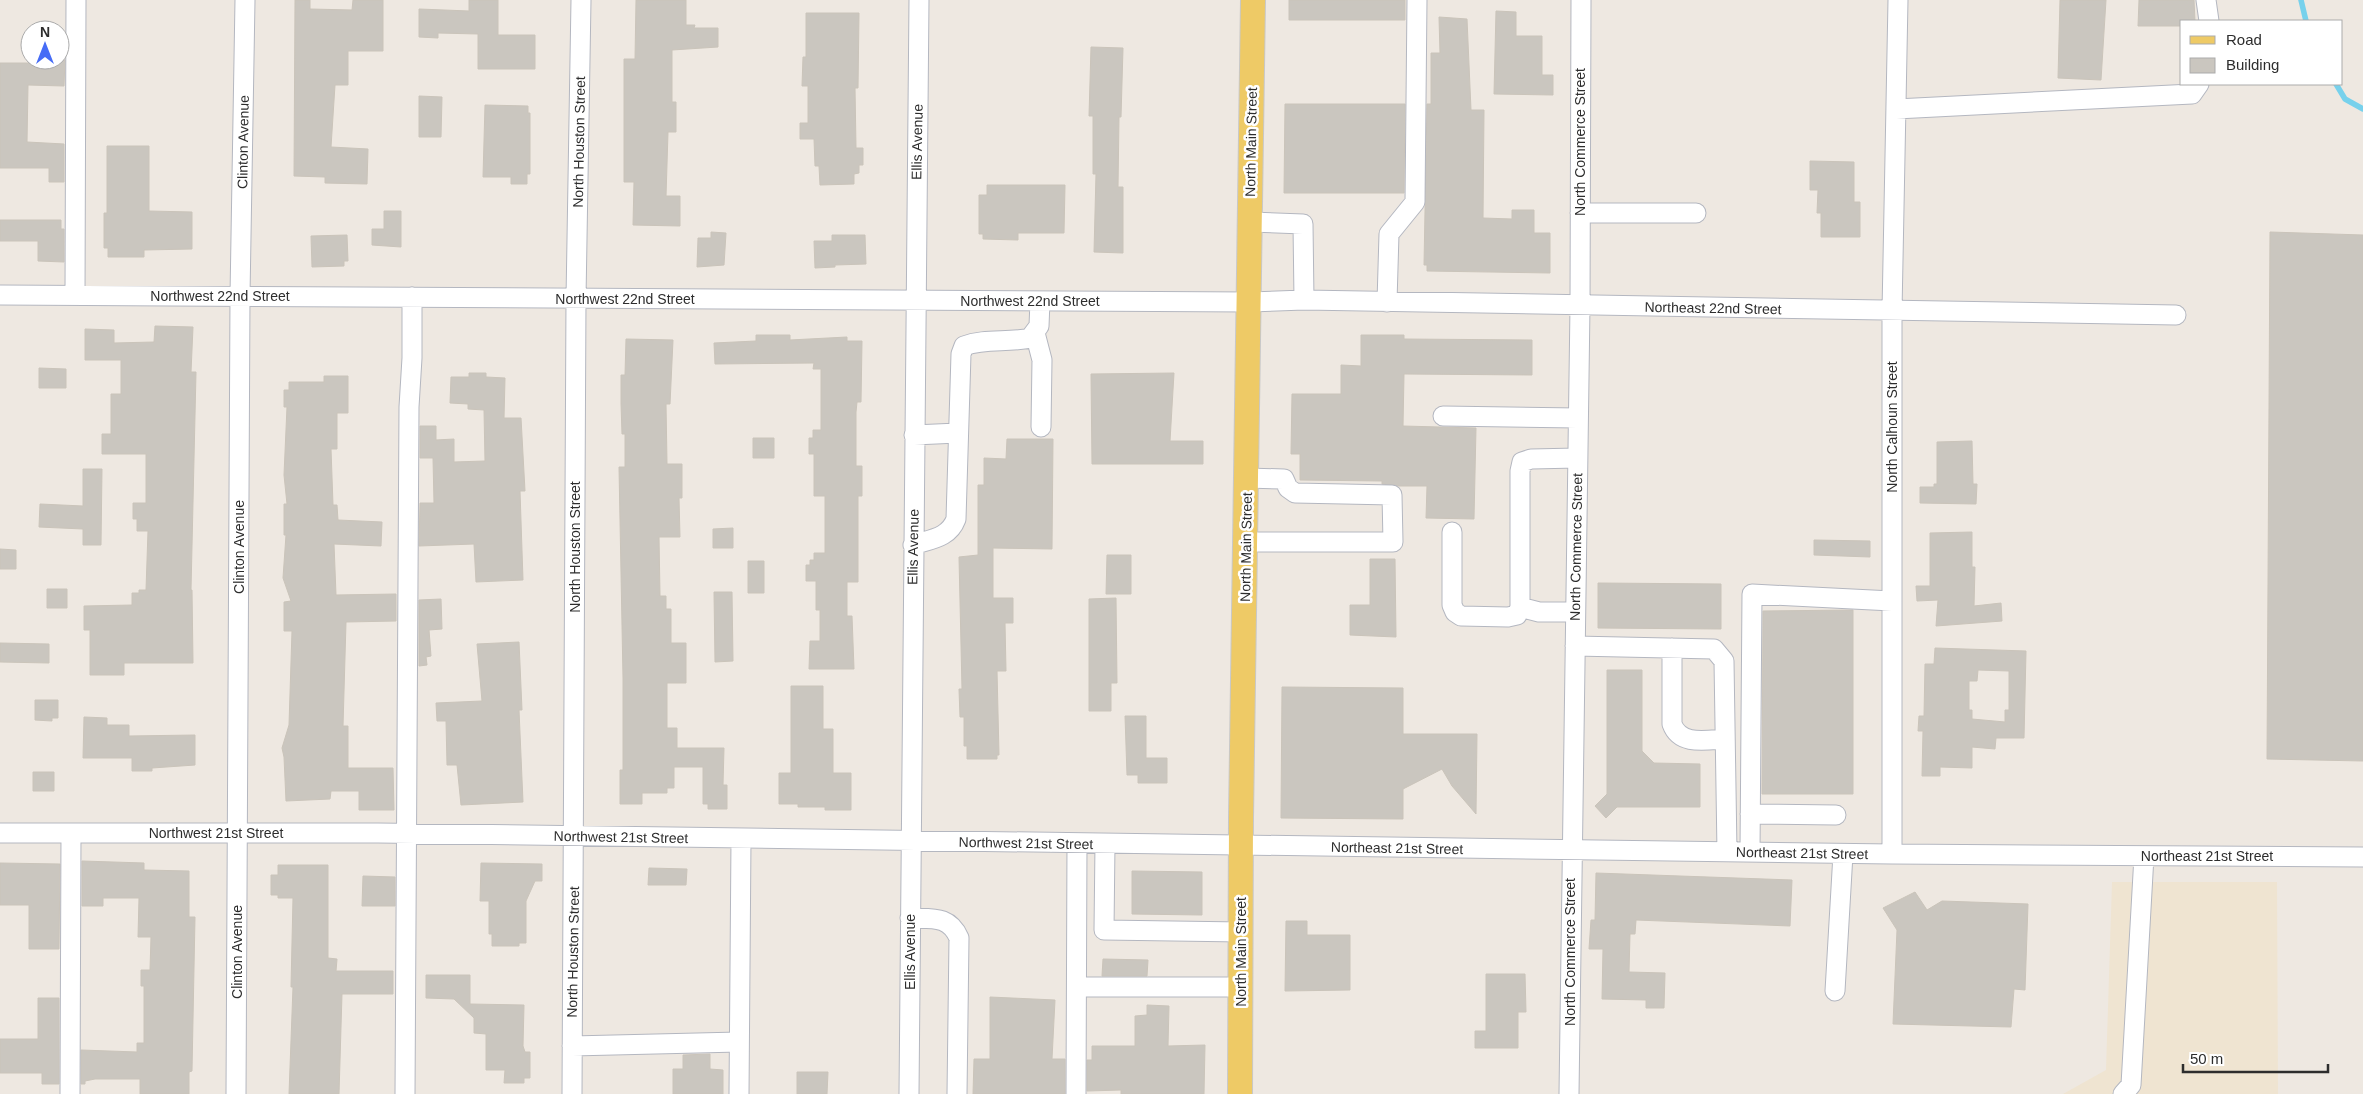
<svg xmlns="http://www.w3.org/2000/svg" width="2363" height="1094" viewBox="0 0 2363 1094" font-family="Helvetica,sans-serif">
<rect width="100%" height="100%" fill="#eee8e1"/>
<!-- education -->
<path fill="#efe4d1" d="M2112,882H2277L2278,1094H2063L2106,1070Z"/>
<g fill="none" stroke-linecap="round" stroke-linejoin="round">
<!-- stream -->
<path stroke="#77d1ec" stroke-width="5.5" d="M2301,0L2306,21
M2336,84L2345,99L2363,109"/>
</g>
<!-- building -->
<path fill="#cac6bf" stroke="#cac4ba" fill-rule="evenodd" d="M295,0H310V9L352,10L353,0H383V51H348V85H335L331,147L368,149L367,184L325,183V177L294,176Z
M469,0H498V35H535V69H478V34L438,33V38L419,37V9L469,11Z
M636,0H686V25H695L694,28H718V47L672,50V102H676V132H668L666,196H680V226L633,225L634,182H624V59H635Z
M1289,0H1405V20H1289Z
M2060,0H2106L2101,80L2058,78Z
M2139,0H2194L2195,21H2182V26H2138Z
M1496,11L1516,12V36H1542V75H1553V95L1494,94Z
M806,13H859L858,88H855L856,148H863V165H859V173L854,174V184L820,185L819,166H815L814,139H800V123H808V86H802L803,57H806Z
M1439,17L1467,19L1471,110H1484L1483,218L1512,219V210H1534V233H1550V273L1427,271V265H1424L1427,104H1431V53H1440Z
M1091,47L1123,48L1121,117H1119L1118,187H1123V253L1094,252L1096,174H1093V116H1089Z
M52,60H65L64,86L28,85L27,142L64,144V182H49V168H0V63H52Z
M419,96L442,97L441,137H419Z
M1285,104H1405L1404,193H1284Z
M485,105L528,106V113H530V174H527V184H511V177H483Z
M107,146H149V211L192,212V249L144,250V257H108V248H104V213H107Z
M1810,161L1854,162V202H1860V237H1821V213H1817L1818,190H1810Z
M987,185H1065L1064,233H1018V240L983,239V234H979V195H987Z
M384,211H401V247L372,245V229H384Z
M0,220H61V229H64V262L38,261V241H0Z
M711,232L726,233L724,265L697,267L698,238H711Z
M2270,232L2363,235V761L2267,759Z
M347,235L348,261H344V266L312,267L311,236Z
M832,235H865L866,264L835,265V267L815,268L814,241H832Z
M155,326L193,327L191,372H196L191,590H192L193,663H124V675H90V630H84V606L132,605V593H139V590H146L148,531H137V519H133V503H146V454H102V434H111V394H121V360H85V329L114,330V343L154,342Z
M756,335H790V340L847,337V341H862L861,402H857L856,412V466H862V496H858V582H847V616H852L854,669H809L810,641H820V610H816V581H806V565H810V560H814V553H825V496H814V454H809V438H813V430H821V369H813L814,363L715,364L714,343L756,341Z
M1361,335H1404V339L1532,340V375L1404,374L1403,426L1476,428L1474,519L1426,518L1427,486H1399L1382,484V481L1300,480V454H1291L1292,394H1341V365L1361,366Z
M626,339L673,340L670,404H666L667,464H682V498H679L680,537H659L660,596H666V609H671V643H686V683H667V728H677V748H724L723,785H727V809H708V804H703V767H674V788H667V793H642V804H620V770H623V678L619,467H625V434H622L621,403V375H625Z
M39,368L66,369V388H39Z
M469,373H486V377L505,378L504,418H521L525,491H520L523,580L476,582L474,544L419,546L420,503H434L433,458H420V426H436V440L454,439V462L485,461L484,410L468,409V404L450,403L451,377H469Z
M1174,373L1170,441H1203V464H1092L1091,374Z
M324,376H348V413H337V449H331L333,505H337L338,520L382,522L381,546L334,544L336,595L396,594V621L346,622L343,726H348V768H393L394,810H359V791H331L330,799L286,801L284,757L282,748L289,725L292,631H284V602L291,601L283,578L286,535H284V504H287L284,475L287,407H284V390H289V382H324Z
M753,438H774V458H753Z
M1007,439H1053L1052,549L993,548V598H1013V623H1005L1006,671H997L999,755H997V759H967V746H964V717H960L959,689H962L959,557L978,555V485H984V458L1006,459Z
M1972,441L1973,484H1977L1976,504L1920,503V487H1934V484H1937V442Z
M83,469H102L101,545H83V529L39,527L40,504L83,506Z
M733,528V548H713V529Z
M1972,532V567H1975L1974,606L2001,603L2002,621L1936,626L1938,600L1917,601L1916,586H1930V533Z
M1814,540L1870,541V557L1814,555Z
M0,549L16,550V569H0Z
M1107,555H1131V594H1106Z
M1370,559H1395L1396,637L1350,635V605H1370Z
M748,561H764V593H748Z
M1598,583L1721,584V629L1598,628Z
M47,589H67V608H47Z
M714,592H732L733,661L715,662Z
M1116,598L1117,683H1111V711H1089V599Z
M441,599L442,629L429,630L431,656L426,657L427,665L419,666V600Z
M1853,610V794H1762L1763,611Z
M519,642L522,710H519L523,802L461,805L457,765H447L446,721H437L436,703L482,701L477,644Z
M0,643L49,644V663L0,662Z
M1935,648L2026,651L2024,738H1996L1995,749L1972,747V768L1940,767V776H1922L1923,731H1918L1919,716H1924L1925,664H1934ZM1978,670L2009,671V710H2005V722L1972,719V710H1969V681H1977Z
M1607,670H1642V751L1654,763L1700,764V807H1617L1606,818L1595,806L1607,794Z
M791,686H823V729H833V773H851V810H825V807H798V804H779V773H791Z
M1282,687L1403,688V734H1477L1476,814L1452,786L1442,769L1403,789V819L1281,818Z
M35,700H58V718H52V721L35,720Z
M1125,716H1146V758H1167V783H1138V775H1127Z
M84,717L107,718V725H129V736L195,735V765L152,768V771H132V758H83Z
M33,772H54V791H33Z
M82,861L144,863V870L189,871V917H195L192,1071L189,1072V1094H140V1079H95L85,1081V1084H81V1050L137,1052V1043H144V986H141V970H150L151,937H138L139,898H103V906H82Z
M0,863L60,864L59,949H29V905H0Z
M481,863L542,864V881H535L526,901V943H519V946H492V934H489V901H480Z
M278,865H328V958L337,959L336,971H393V994H342L339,1094H289L293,987H291L293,898H278V895H271V875H278Z
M649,868L687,869L686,885H648Z
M1132,871L1202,872V915L1132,914Z
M1596,873L1792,880L1790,926L1636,920L1635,934H1630L1629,972L1665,973L1664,1008H1646V1000L1602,999L1603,949H1589L1591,920H1595Z
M363,876L395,877V906H362Z
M1915,892L1927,910L1942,901L2028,904L2025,990L2014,989L2011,1027L1893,1024L1897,930L1883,908Z
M1286,921H1307V935H1350V990L1285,991Z
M1103,959L1148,960L1147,976H1102Z
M1486,974H1525L1526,1012H1518V1048H1475V1031H1486Z
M426,975H470V1004L524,1005L523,1046L525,1052H530V1078H524V1083H504L505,1070H486V1034L474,1033V1018L454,999L426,998Z
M990,997L1055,1000L1052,1059H1065V1094H973L974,1059H990Z
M38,998H59V1084H42V1073H0V1039H38Z
M1147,1005L1169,1006L1168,1046L1205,1045L1204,1094H1121V1090L1087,1091V1060H1092V1046H1135V1016L1147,1015Z
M710,1054V1069L723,1070V1094H673V1069H683V1055Z
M797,1072H828L827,1094H797Z"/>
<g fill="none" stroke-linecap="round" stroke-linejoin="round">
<!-- minor casing -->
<g stroke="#b4b7c0" stroke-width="21">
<path id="minor" d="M2206,0L2209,21
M1896,109L2192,94L2199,84
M1580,213H1696
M1250,222L1303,224L1304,300
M0,295L1250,302L1304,300L2176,315
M75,295L76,0
M1387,302L1389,234L1415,202L1417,0
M1035,333L1042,360L1041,427
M1443,416L1578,418
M914,435L958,433
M1452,532V605L1455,612L1461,616L1508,617L1517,615L1520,607V471L1522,462L1531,459L1577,458
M1246,542H1393L1392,495L1295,493L1288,488L1284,479L1247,478
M913,545C931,539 949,538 956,519L961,354L964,346C985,338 1008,343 1030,338L1039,326L1040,301
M1520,607L1539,612H1575
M1575,646L1714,649L1724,661L1727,852
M1672,648V724C1680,746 1706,740 1725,739
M1750,814L1836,815
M0,833H378L1892,854L2363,857
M1105,844L1104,930L1242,932
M1750,852L1752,594L1892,601
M1892,854V312L1898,0
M910,918C932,919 949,915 959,938L957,1094
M1078,987H1241
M1835,991L1843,854
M572,1046L739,1042
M70,1094L71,833
M236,1094L240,296L245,0
M405,1094L409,407L412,358V297
M572,1094L576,299L581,0
M739,1094L741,839
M909,1094L919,0
M1076,1094L1077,843
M1569,1094L1580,306L1581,0
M2123,1094L2131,1085L2144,856"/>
</g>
<!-- major casing -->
<g stroke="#c8c8c8" stroke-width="26">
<path id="major" d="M1240,1094L1241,818L1253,0"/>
</g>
<!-- minor -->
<use href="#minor" stroke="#fff" stroke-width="19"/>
<!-- major -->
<use href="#major" stroke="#eeca66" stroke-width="24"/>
</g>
<g text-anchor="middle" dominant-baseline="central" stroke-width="5" stroke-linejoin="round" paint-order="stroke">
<!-- street labels -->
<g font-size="14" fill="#2d2d2d" stroke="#fff">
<text transform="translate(243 142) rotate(-89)">Clinton Avenue</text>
<text transform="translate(579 142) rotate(-89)">North Houston Street</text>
<text transform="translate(917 142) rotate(-89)">Ellis Avenue</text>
<text transform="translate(1251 142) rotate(-89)">North Main Street</text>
<text transform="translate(1580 142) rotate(-90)">North Commerce Street</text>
<text x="220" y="296">Northwest 22nd Street</text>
<text x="625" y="299">Northwest 22nd Street</text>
<text x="1030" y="301">Northwest 22nd Street</text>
<text transform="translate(1713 308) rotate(1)">Northeast 22nd Street</text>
<text transform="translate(1892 427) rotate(-90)">North Calhoun Street</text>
<text transform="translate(239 547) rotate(-90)">Clinton Avenue</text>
<text transform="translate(575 547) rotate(-90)">North Houston Street</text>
<text transform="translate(913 547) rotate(-89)">Ellis Avenue</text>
<text transform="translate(1246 547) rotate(-89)">North Main Street</text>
<text transform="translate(1576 547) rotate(-89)">North Commerce Street</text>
<text x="216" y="833">Northwest 21st Street</text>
<text transform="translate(621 837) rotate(1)">Northwest 21st Street</text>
<text transform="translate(1026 843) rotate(1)">Northwest 21st Street</text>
<text transform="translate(1397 848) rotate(1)">Northeast 21st Street</text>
<text transform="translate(1802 853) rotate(1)">Northeast 21st Street</text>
<text x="2207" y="856">Northeast 21st Street</text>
<text transform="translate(237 952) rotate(-90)">Clinton Avenue</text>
<text transform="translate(573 952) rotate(-89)">North Houston Street</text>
<text transform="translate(910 952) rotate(-90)">Ellis Avenue</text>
<text transform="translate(1241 952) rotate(-90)">North Main Street</text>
<text transform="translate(1570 952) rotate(-90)">North Commerce Street</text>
</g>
</g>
<!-- legend -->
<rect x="2180" y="20" width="162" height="65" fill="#ffffff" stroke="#ababab"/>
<rect x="2190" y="36" width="25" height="8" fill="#eeca66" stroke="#ababab"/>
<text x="2226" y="45" font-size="15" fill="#2d2d2d">Road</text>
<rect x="2190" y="58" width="25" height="15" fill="#cac6bf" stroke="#ababab"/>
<text x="2226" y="70" font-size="15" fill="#2d2d2d">Building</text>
<!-- north arrow -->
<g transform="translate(45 45)"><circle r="24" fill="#ffffff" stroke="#ababab"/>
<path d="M0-4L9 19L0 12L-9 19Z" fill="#466cf6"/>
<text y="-8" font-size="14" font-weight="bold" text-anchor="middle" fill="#2d2d2d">N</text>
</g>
<!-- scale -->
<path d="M2183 1064v8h145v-8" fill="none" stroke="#2d2d2d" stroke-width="2.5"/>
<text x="2190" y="1064" font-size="15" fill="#2d2d2d" stroke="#ffffff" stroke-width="4" paint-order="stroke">50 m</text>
</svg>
